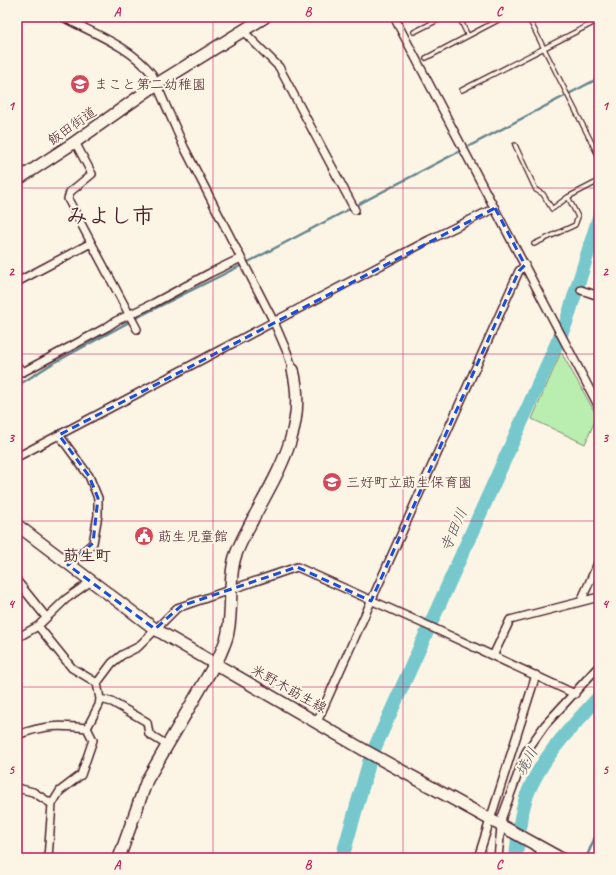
<svg xmlns="http://www.w3.org/2000/svg" width="616" height="875" viewBox="0 0 616 875" font-family="Caveat,'Klee One',sans-serif">
<rect width="100%" height="100%" fill="#fcf5e5"/>
<filter id="ink" filterUnits="userSpaceOnUse"><feTurbulence type="fractalNoise" baseFrequency=".025" numOctaves="2"/><feDisplacementMap in="SourceGraphic" scale="8" xChannelSelector="R" yChannelSelector="G"/><feConvolveMatrix kernelMatrix="1 2 1 2 8 2 1 2 1" color-interpolation-filters="sRGB"/></filter>
<g filter="url(#ink)">
<!-- green -->
<path fill="#b9eeb0" stroke="#82866e" d="M561,352L597,416L585,444L532,419Z"/>
<g fill="none" stroke-linecap="round" stroke-linejoin="round">
<!-- stream -->
<path stroke="#64848c" stroke-width="2.5" d="M17,386L50,365L142,315L256,258L599,78
M586,858L599,828"/>
<!-- river -->
<path stroke="#76c8cc" stroke-width="14" d="M342,858L371,756L566,323L599,217
M516,858C518,837 520,815 527,795C542,756 572,727 599,697"/>
<!-- lane casing -->
<g stroke="#4a1f2b" stroke-width="6">
<path id="lane" d="M459,17L468,36
M528,17L599,157
M414,32L444,17
M426,58L504,17
M462,90L599,20
M515,145L536,190L543,194L552,209L568,197
M534,244L575,225L578,217L568,197L599,181"/>
</g>
<!-- street casing -->
<g stroke="#4a1f2b" stroke-width="10">
<path id="street" d="M63,17C94,34 130,46 152,74L184,147L274,322L287,352L293,370
M394,17L599,407
M244,29L246,34L279,67L355,210
M75,142L92,174L70,192L68,199L137,329
M17,282L91,243
M581,290L599,296
M17,366L23,372L107,327L116,321L154,303L210,273L241,258
M59,435L89,476L98,498V515L93,543L68,565
M17,457L429,240L495,208
M17,581L46,617
M581,601L599,561
M38,626L72,668L97,683
M17,638L38,626L66,599L90,582
M493,656L510,620L599,597
M100,699L112,702L147,722L149,734L167,745
M317,722L519,271L525,265
M17,735C45,725 58,725 87,728
M17,788L33,792L52,804
M48,858L52,804L60,791L81,775L93,740L87,728L99,705L100,699L97,683L112,663L122,655L138,647L177,608L297,567L433,628L575,694
M478,858L536,675
M498,858L502,817L526,752L545,725L599,666
M539,858L541,848"/>
</g>
<!-- secondary casing -->
<g stroke="#4a1f2b" stroke-width="14">
<path id="secondary" d="M17,180L75,142L157,84L265,17
M17,525L155,629L364,750L560,858
M119,858L147,780L220,655C223,647 227,640 228,632C233,607 228,581 235,557C240,542 248,529 255,515C280,469 307,425 293,370"/>
</g>
<!-- lane -->
<use href="#lane" stroke="#fcf5e5" stroke-width="3.5"/>
<!-- street -->
<use href="#street" stroke="#fcf5e5" stroke-width="7"/>
<!-- secondary -->
<use href="#secondary" stroke="#fcf5e5" stroke-width="11"/>
</g>
</g>
<!-- marked area -->
<path fill="none" stroke="#1d4ed8" stroke-width="3" stroke-dasharray="8 5" stroke-linejoin="round" d="M495,208L525,265L519,271L371,601L297,567L181,606L155,629L68,565L93,543L98,498L89,476L59,435Z"/>
<!-- grid -->
<path fill="none" stroke="#c2185b" stroke-width="1" stroke-opacity="0.55" d="M213,17V858M403,17V858M17,188H599M17,354H599M17,521H599M17,687H599"/>
<!-- icons -->
<defs>
<g id="school-disc" transform="scale(1)"><circle r="9.5" fill="#d1495b" stroke="#fcf5e5"/><path d="M0-5L7-2L0 1L-7-2ZM-4 1L0 2.5L4 1V4Q0 6-4 4Z" fill="#fff"/></g>
<g id="civic-disc" transform="scale(1)"><circle r="9.5" fill="#d1495b" stroke="#fcf5e5"/><path d="M-.6-6.5H3V-4.5H.6V-3L4-1V1h2V6H-6V1h2V-1L-.6-3ZM-1.2 2.5V6h2.4V2.5Z" fill="#fff"/></g>
</defs>
<g fill-rule="evenodd">
<use href="#school-disc" x="80" y="84"/>
<use href="#school-disc" x="332" y="482"/>
<use href="#civic-disc" x="144" y="536"/>
</g>
<g text-anchor="middle" dominant-baseline="central" stroke-width="4" stroke-linejoin="round" paint-order="stroke">
<!-- poi labels -->
<g font-size="14" fill="#4a1f2b" stroke="#fcf5e5" text-anchor="start">
<text x="94" y="84">まこと第二幼稚園</text>
<text x="346" y="482">三好町立莇生保育園</text>
<text x="158" y="536">莇生児童館</text>
</g>
<!-- street labels -->
<g font-size="14" fill="#4a1f2b" stroke="#fcf5e5">
<text transform="translate(72 126) rotate(-35)">飯田街道</text>
<text transform="translate(289 689) rotate(29)">米野木莇生線</text>
</g>
<!-- water labels -->
<g font-size="15" font-style="italic" fill="#57525b" stroke="#fcf5e5">
<text transform="translate(454 530) rotate(-66)">寺田川</text>
<text transform="translate(527 762) rotate(-62)">境川</text>
</g>
<!-- quarter labels -->
<g font-size="16" font-weight="bold" fill="#4a1f2b" stroke="#fcf5e5">
<text x="87" y="556">莇生町</text>
</g>
<!-- town labels -->
<g font-size="22" font-weight="bold" fill="#4a1f2b" stroke="#fcf5e5">
<text x="110" y="216">みよし市</text>
</g>
</g>
<!-- margin -->
<rect width="616" height="875" fill="none" stroke="#fcf5e5" stroke-width="44"/>
<rect x="22" y="22" width="572" height="831" fill="none" stroke="#c2185b" stroke-width="1.5"/>
<g font-size="13" text-anchor="middle" font-weight="bold" fill="#c2185b">
<text x="117" y="16">A</text>
<text x="308" y="16">B</text>
<text x="499" y="16">C</text>
<text x="11" y="110">1</text>
<text x="605" y="110">1</text>
<text x="11" y="276">2</text>
<text x="605" y="276">2</text>
<text x="11" y="442">3</text>
<text x="605" y="442">3</text>
<text x="11" y="608">4</text>
<text x="605" y="608">4</text>
<text x="11" y="774">5</text>
<text x="605" y="774">5</text>
<text x="117" y="869">A</text>
<text x="308" y="869">B</text>
<text x="499" y="869">C</text>
</g>
</svg>
